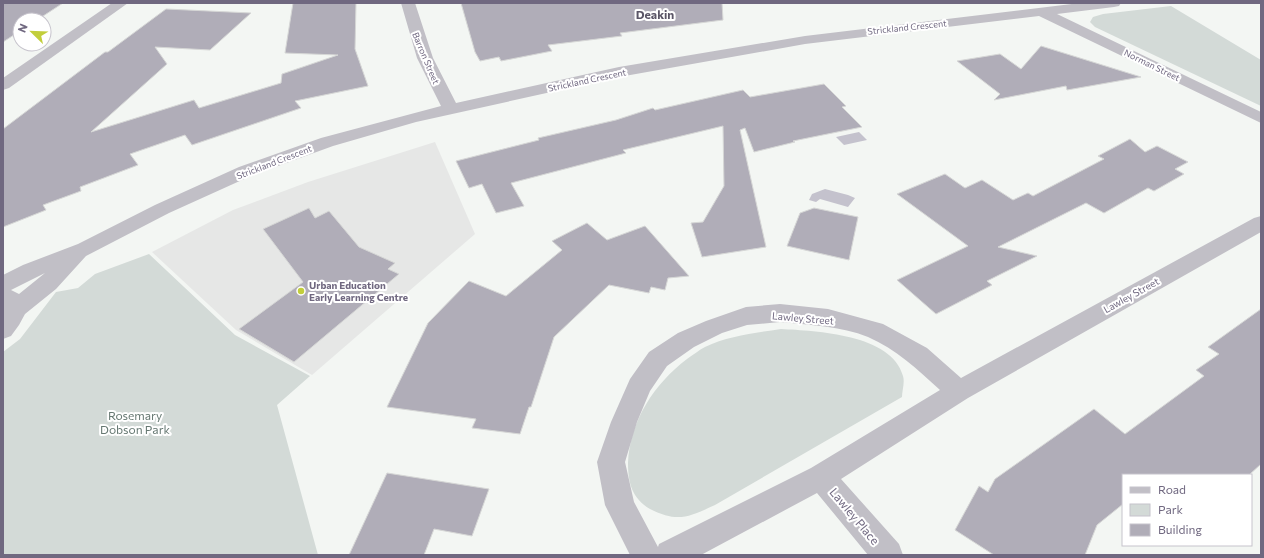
<svg xmlns="http://www.w3.org/2000/svg" width="1264" height="558" viewBox="0 0 1264 558" font-family="Commissioner,sans-serif">
<rect width="100%" height="100%" fill="#f3f6f3"/>
<!-- built -->
<path fill="#e6e7e6" d="M435,142L475,234L312,375L236,330L152,252L233,210L308,182Z"/>
<!-- green -->
<path fill="#d3dad7" d="M1171,6L1261,60V106L1095,27L1090,22L1093,17L1103,14Z
M149,254L235,335L310,376L277,405L318,555H3V352L20,339L56,292L78,288L95,274Z
M781,329C816,331 892,334 903,376C905,382 902,391 902,397L715,505C689,517 678,523 650,509C632,498 628,483 628,463C630,421 654,384 687,359C693,355 699,350 705,347C728,336 755,333 781,329Z"/>
<!-- water -->
<path fill="#c4c2cd" d="M859,132L867,140L844,145L836,137Z
M825,189L848,195L855,198L848,207L820,199L816,202L809,200L812,194Z"/>
<!-- building -->
<path fill="#b0adb8" stroke="#d6d7d6" d="M3,3H63L37,20H20V31L3,42Z
M293,3H356L355,49L368,86L295,101L301,108L192,145L185,135L130,154L138,165L80,187L81,191L43,205L46,210L3,227V129L105,52H108L166,9L251,13L210,50L155,47L167,64L91,132L194,100L199,108L281,83L282,74L338,55L285,53Z
M461,3H722L723,20L620,33L622,36L548,45L552,51L501,61L499,57L480,61L475,52Z
M1041,46L1141,77L1067,90L1066,86L994,100L1000,94L957,61L1000,54L1021,69Z
M824,84L846,106L842,107L862,127L793,141L795,142L754,152L745,128L740,130L766,247L702,257L691,223L703,222L724,186L723,126L623,150L626,153L511,183L524,206L496,213L482,184L469,188L456,161L539,140L538,138L616,120L653,108L655,110L743,90L750,97Z
M1130,139L1145,152L1157,146L1188,162L1175,169L1184,174L1154,191L1148,188L1104,213L1086,203L998,247L1037,256L987,281L992,285L936,314L897,280L968,246L897,194L945,174L965,188L982,180L1013,200L1028,193L1033,196L1104,159L1098,156Z
M309,208L315,218L329,211L359,247L395,263L388,269L399,274L294,362L239,329L303,282L263,229Z
M814,208L858,217L849,260L787,246L800,213Z
M587,223L607,240L645,226L689,276L668,278L665,290L651,287L649,293L609,285L554,337L531,407H529L520,434L472,428L476,419L387,407L428,323L469,281L506,296L562,250L552,241Z
M1261,309V464L1249,475H1123V504L1097,525L1085,555H994L955,530L979,486L988,492L995,479L1094,409L1125,434L1204,376L1196,370L1219,354L1208,347Z
M387,473L489,489L472,536L434,529L424,555H349Z"/>
<g fill="none" stroke-linecap="round" stroke-linejoin="round">
<!-- minor -->
<path fill="#c1bfc6" fill-rule="evenodd" d="M112,3H128L9,88L3,90V78Z
M401,3H415L433,58L456,103L619,67L805,36L1080,3H1121L1119,6L1114,7L1057,14L1261,112V123L1039,16L805,44L619,77L416,122L333,146L253,175L169,213L86,256L56,289L25,314L19,325L11,336L3,339V275L23,265L78,244L155,205L239,167L321,138L441,106L417,58ZM45,273L19,294L11,290Z
M1261,216V232L968,398L841,479L899,544L903,555H868L817,493L701,555H630L605,505L597,462L611,422L630,379L649,352L678,333L706,321L746,307L780,304L828,309L883,324L927,348L961,378L1254,218ZM780,322C809,325 841,326 868,337C896,349 918,370 940,390L811,468L659,544L658,547L634,502L625,462L637,422L650,391L667,366L694,347L722,333L747,325Z"/>
</g>
<!-- markers -->
<circle fill="#c2ce3b" stroke="#fff" stroke-width="1.5" cx="301" cy="291" r="4"/>
<g text-anchor="middle" dominant-baseline="central" stroke-width="4" stroke-linejoin="round" paint-order="stroke">
<!-- far-street labels -->
<g font-size="9" fill="#706880" stroke="#fff">
<text transform="translate(907 27) rotate(-6)">Strickland Crescent</text>
<text transform="translate(426 58) rotate(67)">Barron Street</text>
<text transform="translate(1152 65) rotate(26)">Norman Street</text>
<text transform="translate(587 80) rotate(-12)">Strickland Crescent</text>
<text transform="translate(274 162) rotate(-21)">Strickland Crescent</text>
</g>
<!-- poi labels -->
<g font-size="10" font-weight="bold" fill="#706880" stroke="#fff" text-anchor="start">
<text x="309" y="285">Urban Education<tspan x="309" dy="12">Early Learning Centre</tspan></text>
</g>
<!-- street labels -->
<g font-size="10" fill="#706880" stroke="#fff">
<text transform="translate(1131 295) rotate(-29)">Lawley Street</text>
<text transform="translate(803 318) rotate(5)">Lawley Street</text>
</g>
<!-- far-district labels -->
<g font-size="12" font-weight="bold" fill="#5a5566" stroke="#fff">
<text x="655" y="14">Deakin</text>
</g>
<!-- near-park labels -->
<g font-size="12" fill="#667872" stroke="#fff">
<text x="135" y="415">Rosemary<tspan x="135" dy="14">Dobson Park</tspan></text>
</g>
<!-- near-street labels -->
<g font-size="12" fill="#706880" stroke="#fff">
<text transform="translate(855 516) rotate(50)">Lawley Place</text>
</g>
</g>
<!-- border -->
<rect width="1264" height="558" fill="none" stroke="#706880" stroke-width="8"/>
<!-- legend -->
<rect x="1122" y="474" width="130" height="72" fill="#ffffff" stroke="#c6c3cc"/>
<rect x="1130" y="487" width="20" height="6" fill="#c1bfc6" stroke="#c6c3cc"/>
<text x="1158" y="494" font-size="12" fill="#706880">Road</text>
<rect x="1130" y="504" width="20" height="12" fill="#d3dad7" stroke="#c6c3cc"/>
<text x="1158" y="514" font-size="12" fill="#706880">Park</text>
<rect x="1130" y="524" width="20" height="12" fill="#b0adb8" stroke="#c6c3cc"/>
<text x="1158" y="534" font-size="12" fill="#706880">Building</text>
<!-- north arrow -->
<g transform="translate(32 32) rotate(293)"><circle r="19" fill="#ffffff" stroke="#c6c3cc"/>
<path d="M0-3L7 15L0 10L-7 15Z" fill="#c2ce3b"/>
<text y="-6" font-size="11" font-weight="bold" text-anchor="middle" fill="#706880">N</text>
</g>
</svg>
